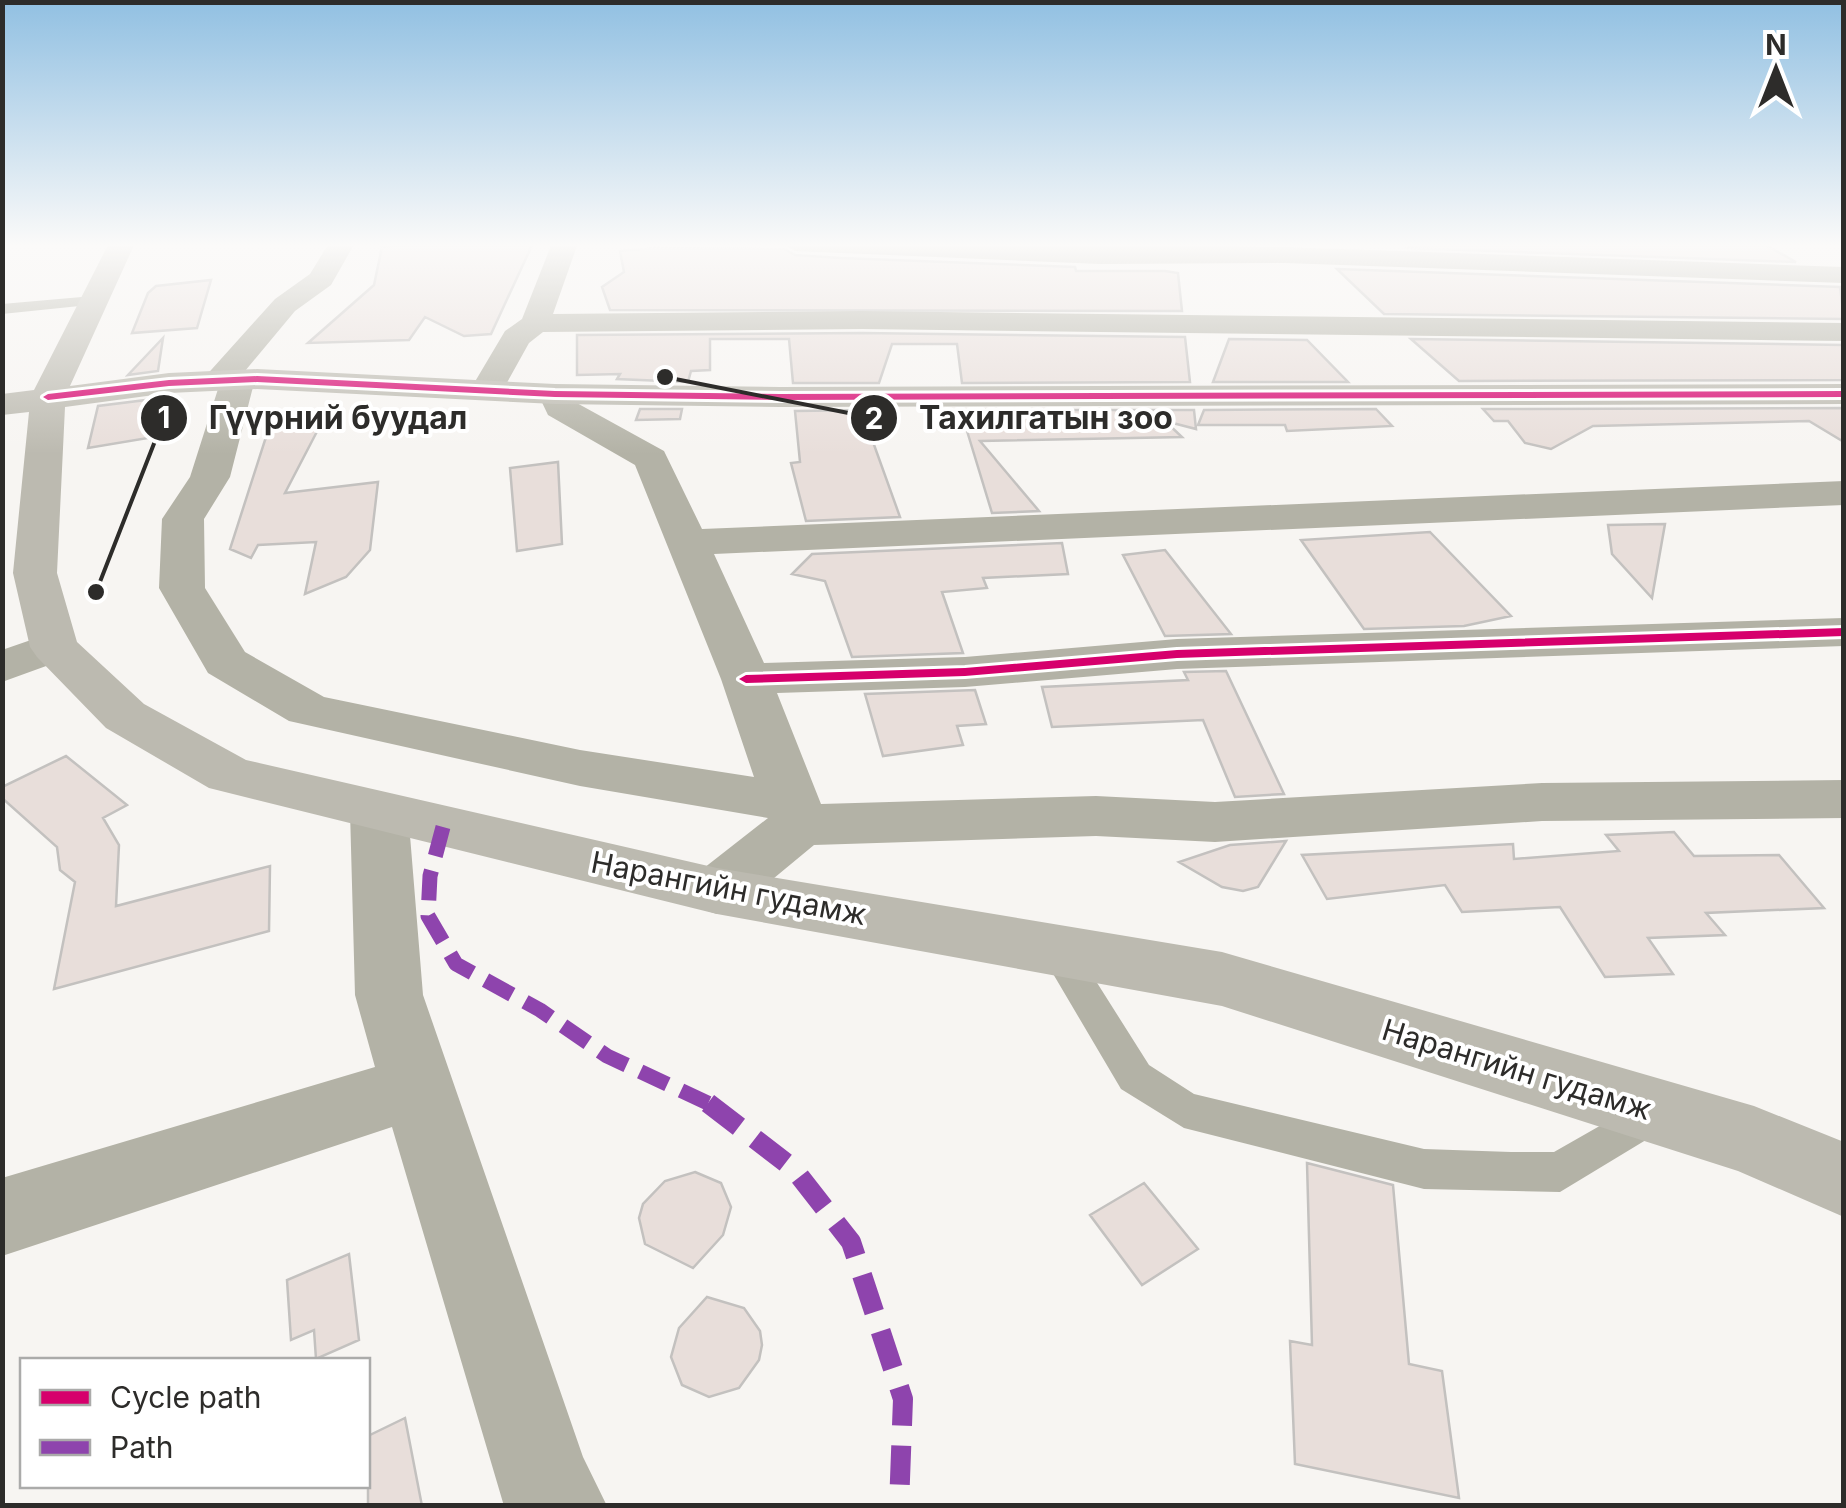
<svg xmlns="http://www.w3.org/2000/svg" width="1846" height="1508" viewBox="0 0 1846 1508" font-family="Inter,sans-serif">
<rect width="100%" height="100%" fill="#f7f5f2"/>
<!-- building -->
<path fill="#e8deda" stroke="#c3c1bf" stroke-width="2.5" d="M421,243H533L491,334L464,336L425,317L409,340L308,343L374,285L382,247Z
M1414,243H1762L1796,262L1407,248Z
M654,248L784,249L795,255L841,258L1075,267L1076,271H1165L1178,273L1182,311L610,310L602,287L624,272L620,251Z
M1337,269L1840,287L1844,319L1384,314Z
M211,280L197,328L132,333L148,293L156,286Z
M862,333L1185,337L1190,382L962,383L957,344H892L879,383H793L789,339H710V370L691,371L688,382L617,379L620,374L577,375V335Z
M163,338L158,371L128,375Z
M1229,339L1307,340L1348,382H1213Z
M1411,339L1844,345V380L1459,381Z
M154,399L148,438L88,448L98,406Z
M1844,408V442L1809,421L1593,426L1551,449L1525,443L1508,421H1494L1483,409Z
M640,409H682L680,419L636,420Z
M1376,409L1392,426L1287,431L1285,425H1198L1204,410Z
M869,410L863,428H868L900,517L806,521L791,463L800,462L795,411Z
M966,410H1194L1196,429L1165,421L1182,437L980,441L1039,511L992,513L964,421L969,427Z
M323,420L285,493L378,482L370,550L346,577L305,594L316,542L258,545L251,558L230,549L265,440L275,424Z
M558,462L562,544L517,551L510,468Z
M1665,524L1652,598L1612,554L1608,525Z
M1430,532L1511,616L1464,626L1364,629L1301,540Z
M1062,543L1068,574L983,578L987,588L942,592L963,653L852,657L825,581L792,574L812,554Z
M1165,550L1231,634L1165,636L1123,555Z
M1226,671L1284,794L1235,797L1203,720L1052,727L1042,687L1188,680L1184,672Z
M975,690L986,724L957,726L963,745L883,756L865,694Z
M66,756L127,805L103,818L119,845L116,906L270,866L269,931L54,989L75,882L60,870L57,847L2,798V787Z
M1674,832L1694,856L1779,855L1824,908L1706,913L1725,935L1648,938L1673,974L1605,977L1560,907L1462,912L1445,885L1327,899L1302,855L1513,844L1514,859L1619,851L1606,835Z
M1286,841L1258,887L1243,891L1222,887L1179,862L1230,845Z
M1307,1163L1393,1185L1409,1364L1442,1371L1459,1498L1295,1464L1290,1341L1312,1345Z
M695,1172L721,1183L731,1207L723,1235L693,1268L645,1244L639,1218L643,1204L665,1181Z
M1144,1183L1198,1249L1142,1285L1090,1215Z
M349,1254L359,1340L316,1359L314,1330L291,1340L287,1280Z
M707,1297L744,1308L760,1331L762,1345L759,1360L739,1388L709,1397L682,1385L671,1357L679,1328Z
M405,1418L422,1506H368V1436Z"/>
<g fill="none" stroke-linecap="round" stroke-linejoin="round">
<!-- lane -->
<path fill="#b3b2a6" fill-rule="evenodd" d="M93,296L101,301L99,304L2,314V304Z
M1057,936L1070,940L1149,1065L1194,1094L1424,1149L1511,1152H1554L1654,1095L1669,1100L1675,1113L1669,1126L1560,1192L1424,1189L1184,1128L1121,1089L1039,950L1044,940Z"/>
<!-- street -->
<path fill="#b3b2a6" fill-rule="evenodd" d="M329,243H355L331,285L295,311L245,371L255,379L230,477L204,519L205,588L245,652L324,697L580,750L754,777L721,679L635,465L548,415L538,394L543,387H567L575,402L664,451L702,529L1844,481V505L714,554L764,663L965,657L1177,639L1844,618V646L1177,669L965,687L777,693L821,804L1096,796L1215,802L1542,783L1844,780V818L1542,821L1215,842L1096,836L814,845L739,907L717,914L695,907L686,891L695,875L768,818L580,786L289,721L208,673L159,588L162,519L190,477L218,389L203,379L275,299L310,274Z
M552,243H578L553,314L862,311L1844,323V341L862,329L543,332L529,343L499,397H475L470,390L505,331L522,319Z
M782,243L1285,247L1844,267V283L1285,263L1100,264L795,251Z
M54,632L71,637L78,647L71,657L2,682V650Z
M379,791L400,797L408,811L423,995L583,1457L607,1506H504L392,1127L2,1256V1178L375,1067L355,995L350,811L358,797Z"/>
<!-- secondary -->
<path fill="#bcbab0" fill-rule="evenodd" d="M109,243H135L70,386L169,373L257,369L555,384L780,387L1844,384V404L780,407L555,404L257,389L169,393L65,407L57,573L77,642L144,704L246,760L717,868L1222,952L1754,1106L1844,1142V1217L1738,1171L1222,1006L717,914L209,788L106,728L37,657L30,647L13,573L29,412L2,415V394L34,390Z"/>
<!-- quiet-far1 -->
<path stroke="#8e44ad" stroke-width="15" stroke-dasharray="30 15" stroke-linecap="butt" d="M443,827L430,876L428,916L456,964L540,1010L607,1056L712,1105"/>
<!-- quiet -->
<path stroke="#8e44ad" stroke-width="20" stroke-dasharray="39 20" stroke-linecap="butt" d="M708,1103L794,1169L851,1242L903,1399L899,1506"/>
<!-- cycleway casing -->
<g stroke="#fff" stroke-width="6">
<path id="cycleway" d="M257,376L555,391L780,394L1844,391V397L780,400L555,397L257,382L169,386L48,400L43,397L48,394L169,380Z
M1844,628V636L1177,658L965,676L746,683L739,679L746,675L965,668L1177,650Z"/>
</g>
<!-- cycleway -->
<use href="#cycleway" fill="#d6006c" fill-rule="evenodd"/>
</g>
<!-- sky -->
<linearGradient id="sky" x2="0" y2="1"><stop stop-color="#91c0e2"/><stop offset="0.54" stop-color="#fbfaf9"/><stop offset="1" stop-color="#fbfaf9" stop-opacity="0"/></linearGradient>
<rect width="1846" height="454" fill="url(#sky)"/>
<g text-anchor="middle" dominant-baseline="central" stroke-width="8" stroke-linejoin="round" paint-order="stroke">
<!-- street labels -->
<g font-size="30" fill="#2d2c2a" stroke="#fff">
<text transform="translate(729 888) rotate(11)">Нарангийн гудамж</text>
<text transform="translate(1517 1069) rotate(17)">Нарангийн гудамж</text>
</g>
</g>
<!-- callouts -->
<path fill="none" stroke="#2d2c2a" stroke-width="4" d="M96 592L164 418M665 377L874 418"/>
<g fill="#2d2c2a" stroke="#fff" stroke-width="4">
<circle cx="96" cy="592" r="10"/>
<circle cx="665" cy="377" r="10"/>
<circle cx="164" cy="418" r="25"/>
<circle cx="874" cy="418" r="25"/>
</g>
<g font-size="30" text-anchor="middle" font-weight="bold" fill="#fff">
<text x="164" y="428">1</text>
<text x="874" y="429">2</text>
</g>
<g font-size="32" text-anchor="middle" font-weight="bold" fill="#2d2c2a" stroke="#fff" stroke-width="8" stroke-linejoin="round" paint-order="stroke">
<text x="338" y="429">Гүүрний буудал</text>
<text x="1046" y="429">Тахилгатын зоо</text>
</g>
<!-- border -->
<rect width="1846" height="1508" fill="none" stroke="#2d2c2a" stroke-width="10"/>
<!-- legend -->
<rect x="20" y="1358" width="350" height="130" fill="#ffffff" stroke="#ababaa" stroke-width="2.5"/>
<rect x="40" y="1390" width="50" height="15" fill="#d6006c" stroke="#ababaa" stroke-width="2.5"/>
<text x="110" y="1408" font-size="30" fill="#2d2c2a">Cycle path</text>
<rect x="40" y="1440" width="50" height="15" fill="#8e44ad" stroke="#ababaa" stroke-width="2.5"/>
<text x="110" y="1458" font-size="30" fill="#2d2c2a">Path</text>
<!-- north arrow -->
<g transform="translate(1776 70)" stroke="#ffffff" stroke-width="8" paint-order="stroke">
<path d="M0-8L18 38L0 25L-18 38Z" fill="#2d2c2a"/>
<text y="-15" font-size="28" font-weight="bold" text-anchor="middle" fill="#2d2c2a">N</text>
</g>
</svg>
